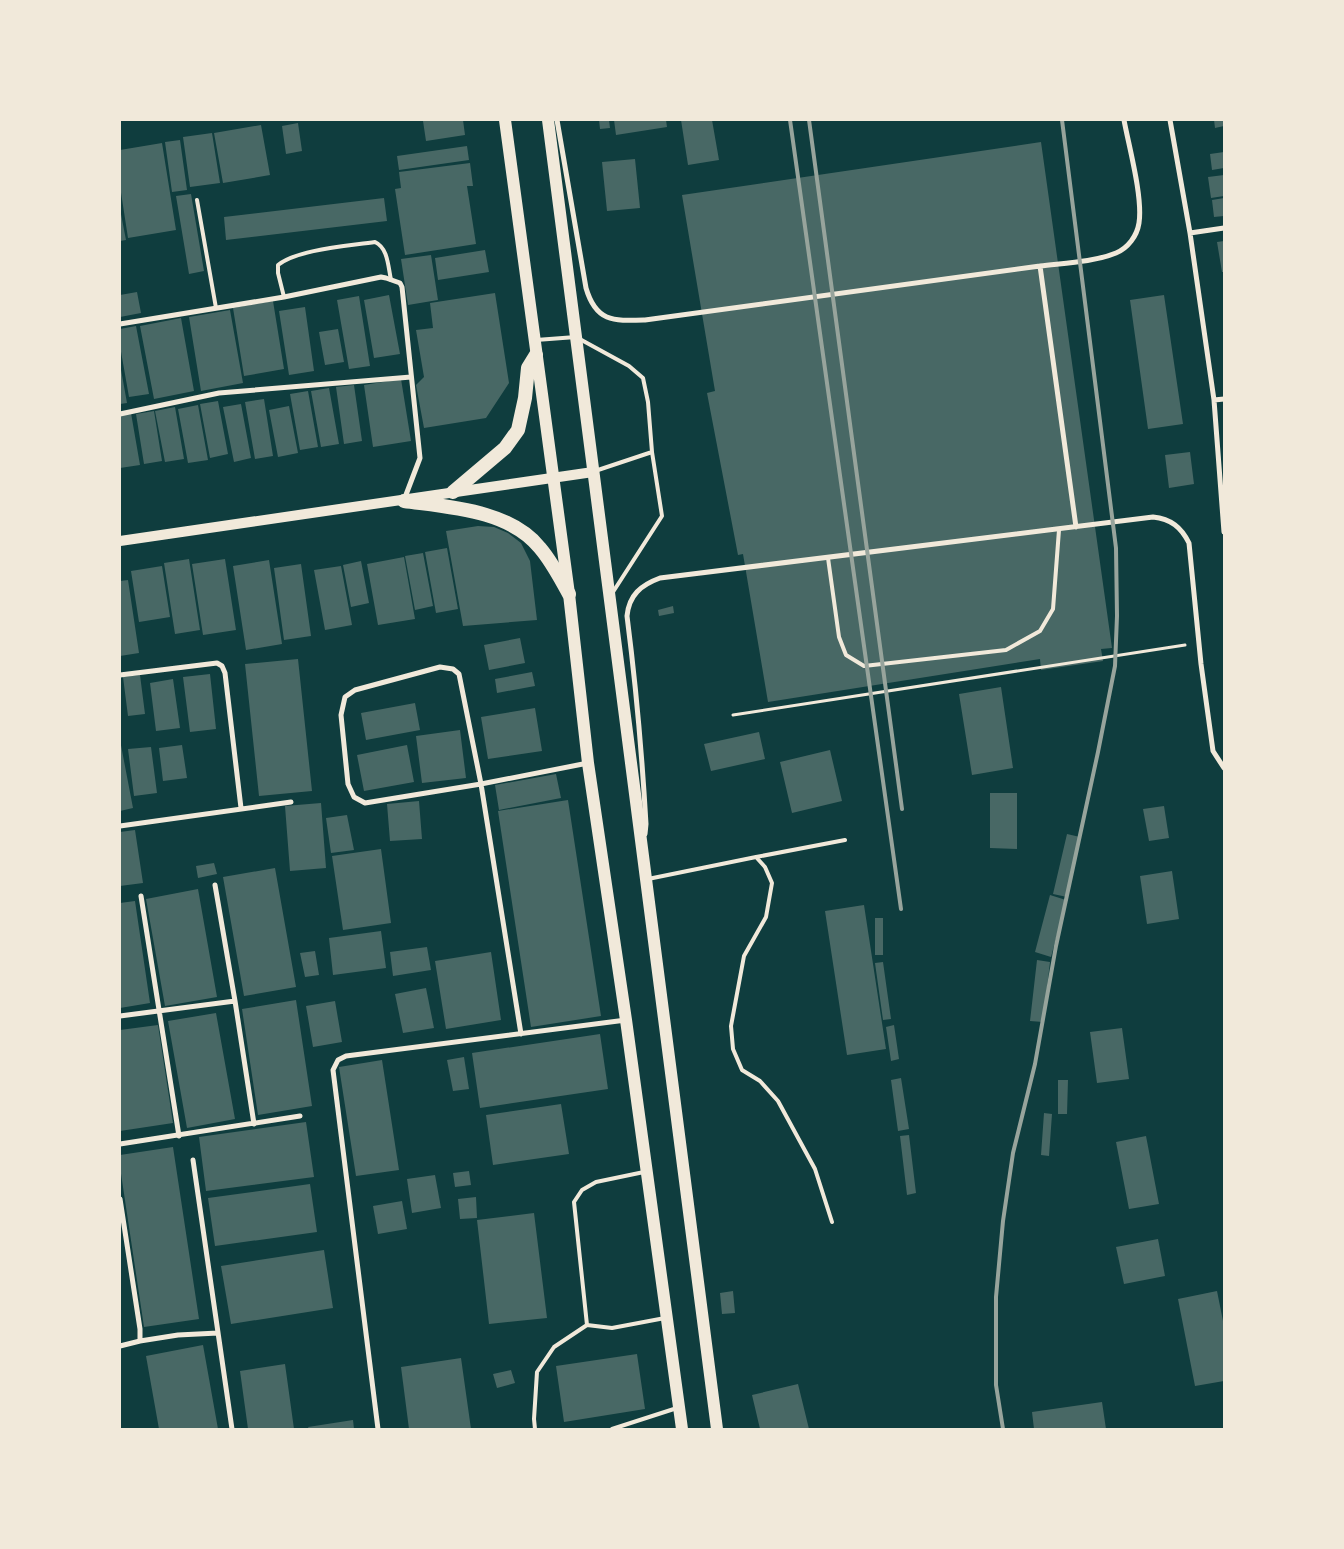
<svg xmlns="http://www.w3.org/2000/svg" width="1344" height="1549" viewBox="0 0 1344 1549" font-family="'Alegreya Sans',sans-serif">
<rect width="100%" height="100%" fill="#0f3d3e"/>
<!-- building -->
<path fill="#486865" d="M428,120H463L465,135L426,141L423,121Z
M599,120H609L610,128L600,129Z
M614,120H666L667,127L616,135Z
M681,120H712L719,160L688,165Z
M1214,120H1224V126L1215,128Z
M298,123L302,151L286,154L282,126Z
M261,125L270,175L223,183L214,133Z
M212,133L220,183L190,187L183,137Z
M180,140L187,190L172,192L165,142Z
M1041,142L1112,648L1101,649L1103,661L1041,670L1040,659L768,702L743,554L738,555L707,393L715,391L682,195Z
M162,143L176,230L128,238L120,186V150Z
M467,146L469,160L399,170L397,156Z
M1224,152V168L1212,170L1210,154Z
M635,159L640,208L607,211L602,162Z
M470,163L473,186H467L476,244L405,255L395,189L401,188L399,172Z
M1224,175V196L1211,198L1208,177Z
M191,194L204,271L189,274L176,196Z
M384,198L387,221L226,240L224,217Z
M1224,198V216L1214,217L1212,200Z
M120,209L126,240L120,241Z
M1224,241V272H1222L1217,242Z
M485,250L489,272L438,280L435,258Z
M431,255L438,300L408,305L401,259Z
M137,292L141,313L120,317V295Z
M495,293L509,383L486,418L424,428L416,385L424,377L416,330L433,328L430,303Z
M389,295L400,354L374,358L364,300Z
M1164,295L1183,424L1148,429L1130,300Z
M359,296L370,366L349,369L337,300Z
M273,301L284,369L244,376L233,308Z
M305,307L314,371L289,375L279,311Z
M230,310L243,383L201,391L189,317Z
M181,318L194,391L154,399L140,326Z
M136,326L149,394L129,397L120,346V329Z
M338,329L344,362L325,365L319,332Z
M120,364L127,403L120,404Z
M401,379L411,441L373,447L364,385Z
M354,385L362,441L344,444L336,387Z
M329,388L339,444L321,447L311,391Z
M308,391L318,447L300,450L290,394Z
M264,399L273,456L255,459L245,402Z
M218,401L228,454L210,458L200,404Z
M241,404L251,458L234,462L223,407Z
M198,405L208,460L188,463L178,409Z
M289,406L298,453L278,457L269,410Z
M175,407L184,459L165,462L155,411Z
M154,411L162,461L144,464L136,414Z
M131,413L140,465L120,468V415Z
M1190,452L1194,484L1169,488L1165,455Z
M478,526L494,527L508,533L521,543L530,561L537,620L463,626L446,531Z
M447,548L458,609L436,613L425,552Z
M423,553L433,606L415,610L405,556Z
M404,557L415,619L378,625L367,564Z
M189,559L200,630L175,634L164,563Z
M225,559L236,630L203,635L192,564Z
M269,560L282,644L246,650L233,566Z
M361,561L369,603L351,607L343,565Z
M301,564L311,636L284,640L274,568Z
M162,566L170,617L139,622L131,571Z
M341,566L352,625L325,630L314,570Z
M128,580L139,653L120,656V581Z
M673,606L674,613L659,616L658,610Z
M520,638L525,663L489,670L484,645Z
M298,659L312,791L259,796L245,664Z
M532,672L535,686L497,693L495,679Z
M210,674L216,729L190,732L183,677Z
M140,675L145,714L128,716L123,677Z
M173,679L180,728L156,731L150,683Z
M1001,687L1013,768L972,775L959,694Z
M415,703L420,730L366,740L361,713Z
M535,708L542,751L488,759L481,717Z
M460,730L466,778L422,783L416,736Z
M759,732L765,759L711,771L704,744Z
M120,740L133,808L120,811Z
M182,745L187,778L163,781L159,748Z
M407,745L414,782L364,791L357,755Z
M151,747L157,793L134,796L128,749Z
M830,750L842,801L792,813L780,762Z
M556,774L561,798L499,810L495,785Z
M990,793H1017V849L990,848Z
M568,800L601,1016L531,1027L498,811Z
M419,801L422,839L390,841L387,804Z
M321,803L326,868L290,871L285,806Z
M1164,806L1169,838L1149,841L1143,809Z
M347,815L354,850L331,853L326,818Z
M135,830L143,883L120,886V832Z
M1067,834L1080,837L1067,897L1053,894Z
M381,849L391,923L343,930L332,856Z
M214,863L217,874L198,878L196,866Z
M275,868L296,987L244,996L223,877Z
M1172,871L1179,919L1147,924L1140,876Z
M198,889L217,997L165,1006L146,899Z
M1050,895L1066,900L1051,957L1035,952Z
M135,901L150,1003L120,1008V903Z
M864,905L886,1049L847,1055L825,911Z
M875,918H883V955H875Z
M381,931L386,968L333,975L329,938Z
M427,947L431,970L393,976L390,952Z
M315,951L319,975L305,977L300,953Z
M491,952L501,1020L446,1029L435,961Z
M1037,960L1050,962L1043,1022L1030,1021Z
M883,962L891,1019L883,1020L875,963Z
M426,988L434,1028L403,1033L395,994Z
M296,1000L312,1106L258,1115L242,1009Z
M335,1001L342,1042L313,1047L306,1006Z
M216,1013L235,1119L187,1128L168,1021Z
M158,1025L173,1123L120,1131V1030Z
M894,1025L899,1059L891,1061L886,1027Z
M1122,1028L1129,1079L1097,1083L1090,1032Z
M600,1034L608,1089L480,1108L472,1053Z
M464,1057L469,1089L453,1091L447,1060Z
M382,1060L399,1170L356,1176L339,1067Z
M901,1078L909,1129L898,1131L891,1080Z
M1058,1080H1068L1067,1114H1058Z
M561,1104L569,1154L493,1165L486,1115Z
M1044,1113L1052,1114L1049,1156L1041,1155Z
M306,1122L314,1177L206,1191L199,1137Z
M909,1135L916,1193L907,1195L900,1136Z
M1146,1136L1159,1204L1129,1209L1116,1142Z
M173,1147L199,1319L144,1327L120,1167V1155Z
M469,1171L471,1185L455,1187L453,1173Z
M435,1175L441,1208L412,1213L407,1179Z
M310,1184L317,1232L215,1246L208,1198Z
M476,1197L477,1218L460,1219L458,1199Z
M402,1201L407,1229L378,1234L373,1206Z
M534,1213L547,1318L489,1324L477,1220Z
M1158,1239L1165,1276L1124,1284L1116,1247Z
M324,1250L333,1308L231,1324L221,1266Z
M733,1291L735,1313L722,1314L720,1293Z
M1217,1291L1224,1326V1381L1195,1386L1178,1299Z
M203,1345L218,1429H159L146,1356Z
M637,1354L645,1409L564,1422L556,1366Z
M461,1358L471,1429H409L401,1367Z
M285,1364L294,1429H248L240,1371Z
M511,1370L515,1383L497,1388L493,1374Z
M798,1384L809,1429H760L752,1395Z
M1102,1402L1106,1429H1034L1032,1412Z
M353,1420L354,1429H309L308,1427Z"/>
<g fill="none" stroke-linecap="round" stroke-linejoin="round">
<!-- path -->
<path stroke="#f1e9da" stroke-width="3" d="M733,715L1185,645"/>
<!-- service -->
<path stroke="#f1e9da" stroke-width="4" d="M197,200L216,308
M284,297L278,273V265C298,249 349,246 375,242C388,248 388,266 391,280
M536,340L576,337L629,366L643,378L648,402L652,452L662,516L613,592
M595,471L652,452
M828,558L839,637L846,655L864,666L1006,650L1040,631L1053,609L1059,530
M756,857L845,840
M648,879L756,857L765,867L772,883L766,917L744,956L731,1026L733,1049L742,1070L760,1081L778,1101L815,1169L832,1222
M644,1172L596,1182L582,1190L574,1202L587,1325L612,1328L665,1318
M535,1429L534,1419L537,1372L554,1347L587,1325
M612,1429L677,1408"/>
<!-- minor -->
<path stroke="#f1e9da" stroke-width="5" d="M557,120L586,288C596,322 613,321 645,320L1040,266C1065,263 1094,262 1116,253C1128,248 1137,236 1139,223C1143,197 1129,147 1124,120
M1170,120L1190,233L1214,400L1224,532
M1190,233L1224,228
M1040,266L1076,527
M120,324L284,297L381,277L386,278L400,283L402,287L420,458L404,500
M1214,400L1224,399
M120,414L219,393L411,377
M120,675L217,663L222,666L225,673L241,808
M120,826L291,802
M645,834L646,824C642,754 636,686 627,616C629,595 641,585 660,578L1153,517C1171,519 1181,527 1189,543L1201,664L1213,751L1224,768
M215,885L235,1001
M141,896L179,1136
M120,1016L235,1001L254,1124
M521,1034L481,784L459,674L453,669L440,667L355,690L345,697L341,715L348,784L354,797L365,803L481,784L588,763
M120,1144L300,1116
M193,1160L232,1429
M120,1199L140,1329V1341L120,1346
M140,1341L178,1335L218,1333
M378,1429L333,1070L338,1060L346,1056L626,1020"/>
<!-- secondary -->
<path stroke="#f1e9da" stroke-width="10" d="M120,541L593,472"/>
<!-- primary -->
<path stroke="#f1e9da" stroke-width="12" d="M505,120L569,594L588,763L626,1020L682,1429
M548,120L717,1429"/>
<!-- trunk -->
<path stroke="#f1e9da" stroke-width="14" d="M453,492L505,448L518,430L525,398L528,368L536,355
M404,501C448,507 510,510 540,548C552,562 560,578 569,594"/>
<!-- rail -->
<path stroke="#97a49c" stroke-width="4" d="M790,120L901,909
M809,120L902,809
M1003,1429L996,1385V1297L1003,1221L1013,1153L1035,1064L1056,946L1098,752L1115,666L1117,616L1116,548L1062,120"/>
</g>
<!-- border -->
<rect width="1344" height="1549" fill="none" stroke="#f1e9da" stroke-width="242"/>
</svg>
